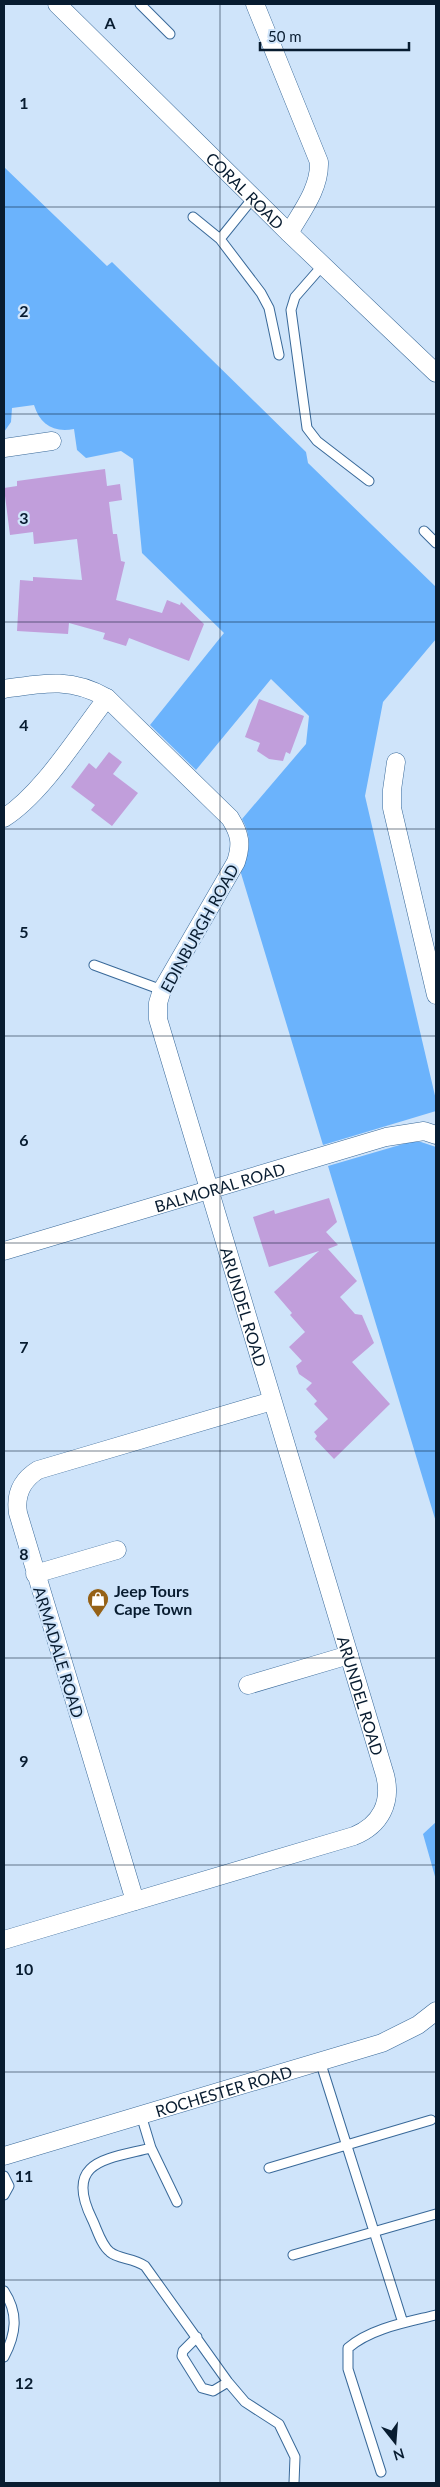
<svg xmlns="http://www.w3.org/2000/svg" width="440" height="2487" viewBox="0 0 440 2487" font-family="Lato,sans-serif">
<rect width="100%" height="100%" fill="#cfe4fa"/>
<!-- green -->
<path fill="#6bb3fc" d="M4,167L107,266L112,262L306,452L308,463L436,587V639L383,702L365,796L436,1100V1111L323,1145L240,870C251,853 252,837 242,819L306,744L309,716L271,679L196,770L150,725L224,633L142,553L133,459L121,451L86,458L77,450L74,429C53,433 40,424 34,405L12,408L11,422L4,432Z
M410,1142H421L436,1147V1522L328,1166Z
M436,1822V1880L423,1834Z"/>
<!-- building -->
<path fill="#c19edb" d="M105,469L107,486L120,484L122,500L109,502L113,534H117L121,561L125,562L116,600L162,613L167,600L180,605L181,602L204,624L189,661L129,638L126,646L103,639L105,633L69,623L68,634L17,631L20,580L33,581V577L82,580L77,539L34,544L33,532L10,535L4,488L17,486V481Z
M259,699L304,716L290,754L286,752L283,761L269,759L257,751L260,743L245,737Z
M109,752L122,762L113,774L138,793L112,826L91,810L95,805L71,787L89,763L96,769Z
M329,1198L337,1222L326,1232L338,1245L328,1249L357,1281L340,1297L355,1314L362,1315L374,1343L352,1362L390,1404L334,1459L315,1439L317,1436L314,1432L328,1419L314,1404L317,1401L306,1389L312,1383L299,1374L296,1366L302,1361L289,1347L305,1332L290,1315L292,1313L274,1292L319,1251L269,1267L253,1217L274,1210L275,1214Z"/>
<g fill="none" stroke-linecap="round" stroke-linejoin="round">
<!-- lane casing -->
<g stroke="#396999" stroke-width="11">
<path id="lane" d="M140,4L170,34
M253,198L220,239L261,293L269,308L279,355
M193,217L220,239
M323,265L295,297L291,310L307,428L317,441L369,481
M424,531L436,543
M94,965L162,990
M320,2061L403,2323
M141,2115L151,2148L177,2202
M151,2148C108,2159 63,2160 92,2219C97,2229 101,2245 110,2252C118,2259 133,2258 145,2266L228,2382L245,2402L279,2424L295,2457L294,2483
M269,2168L431,2120
M4,2176L9,2186L4,2195
M293,2255L436,2214
M4,2291C19,2314 16,2334 4,2357
M197,2337L183,2351L182,2356L202,2388L213,2391L228,2382
M381,2472L348,2369V2348C371,2328 408,2322 436,2315"/>
</g>
<!-- street casing -->
<g stroke="#396999" stroke-width="19">
<g id="street">
<path id="s1" d="M57,4L289,233L436,373"/>
<path d="M255,4L319,162C320,188 302,211 289,233"/>
<path d="M4,448L52,441"/>
<path id="s2" d="M4,689C43,683 71,677 107,698L230,818C240,834 242,844 236,862L162,990L158,1003V1019L385,1775C392,1802 381,1825 354,1836L4,1940"/>
<path d="M396,762L392,790V808L436,995"/>
<path d="M4,818C43,793 78,735 107,698"/>
<path id="s3" d="M4,1251L386,1137L424,1131L436,1135"/>
<path d="M35,1574L117,1550"/>
<path d="M248,1685L349,1655"/>
<path d="M135,1901L18,1513C15,1494 22,1480 38,1470L272,1401"/>
<path id="s4" d="M4,2156L382,2043L418,2025L436,2011"/>
</g>
</g>
<!-- lane -->
<use href="#lane" stroke="#fff" stroke-width="9"/>
<!-- street -->
<use href="#street" stroke="#fff" stroke-width="18"/>
</g>
<!-- grid -->
<path fill="none" stroke="#081c30" stroke-width="1" stroke-opacity="0.55" d="M220,4V2483M4,207H436M4,414H436M4,622H436M4,829H436M4,1036H436M4,1243H436M4,1451H436M4,1658H436M4,1865H436M4,2072H436M4,2280H436"/>
<!-- icons -->
<defs>
<g id="shop-pin" transform="scale(1.125)"><path d="M0 17L-7.5 6A9.5 9.5 0 1 1 7.5 6Z" fill="#956116" stroke="#cfe4fa"/><path d="M-5-2.5h2.3a2.7 3.5 0 0 1 5.4 0H5L5.5 6h-11ZM-1.5-2.5h3a1.5 2.3 0 0 0-3 0Z" fill="#fff"/></g>
</defs>
<g fill-rule="evenodd">
<use href="#shop-pin" x="98" y="1599"/>
</g>
<g text-anchor="middle" dominant-baseline="central" stroke-width="4.5" stroke-linejoin="round" paint-order="stroke">
<!-- street labels -->
<g font-size="16" fill="#081c30" stroke="#cfe4fa">
<text stroke="none"><textPath href="#s1" startOffset="265">CORAL ROAD</textPath></text>
<text transform="translate(199 928) rotate(-61)">EDINBURGH ROAD</text>
<text stroke="none"><textPath href="#s3" startOffset="225">BALMORAL ROAD</textPath></text>
<text stroke="none"><textPath href="#s2" startOffset="802">ARUNDEL ROAD</textPath></text>
<text transform="translate(59 1652) rotate(73)">ARMADALE ROAD</text>
<text stroke="none"><textPath href="#s2" startOffset="1208">ARUNDEL ROAD</textPath></text>
<text stroke="none"><textPath href="#s4" startOffset="229">ROCHESTER ROAD</textPath></text>
</g>
<!-- poi labels -->
<g font-size="16" font-weight="bold" fill="#081c30" stroke="#cfe4fa" text-anchor="start">
<text x="114" y="1590">Jeep Tours<tspan x="114" dy="18">Cape Town</tspan></text>
</g>
</g>
<g font-size="16" text-anchor="middle" font-weight="bold" fill="#081c30" stroke="#cfe4fa" stroke-width="4.5" stroke-linejoin="round" paint-order="stroke">
<text x="110" y="29">A</text>
<text x="24" y="109">1</text>
<text x="24" y="317">2</text>
<text x="24" y="524">3</text>
<text x="24" y="731">4</text>
<text x="24" y="938">5</text>
<text x="24" y="1146">6</text>
<text x="24" y="1353">7</text>
<text x="24" y="1560">8</text>
<text x="24" y="1767">9</text>
<text x="24" y="1975">10</text>
<text x="24" y="2182">11</text>
<text x="24" y="2389">12</text>
</g>
<!-- border -->
<rect width="440" height="2487" fill="none" stroke="#081c30" stroke-width="10"/>
<!-- north arrow -->
<g transform="translate(395 2442) rotate(163)" stroke="#cfe4fa" stroke-width="4" paint-order="stroke">
<path d="M0-4L9 19L0 12L-9 19Z" fill="#081c30"/>
<text y="-8" font-size="14" font-weight="bold" text-anchor="middle" fill="#081c30">N</text>
</g>
<!-- scale -->
<path d="M260 42v8h149v-8" fill="none" stroke="#081c30" stroke-width="2.5"/>
<text x="268" y="42" font-size="15" fill="#081c30" stroke="#cfe4fa" stroke-width="4" paint-order="stroke">50 m</text>
</svg>
